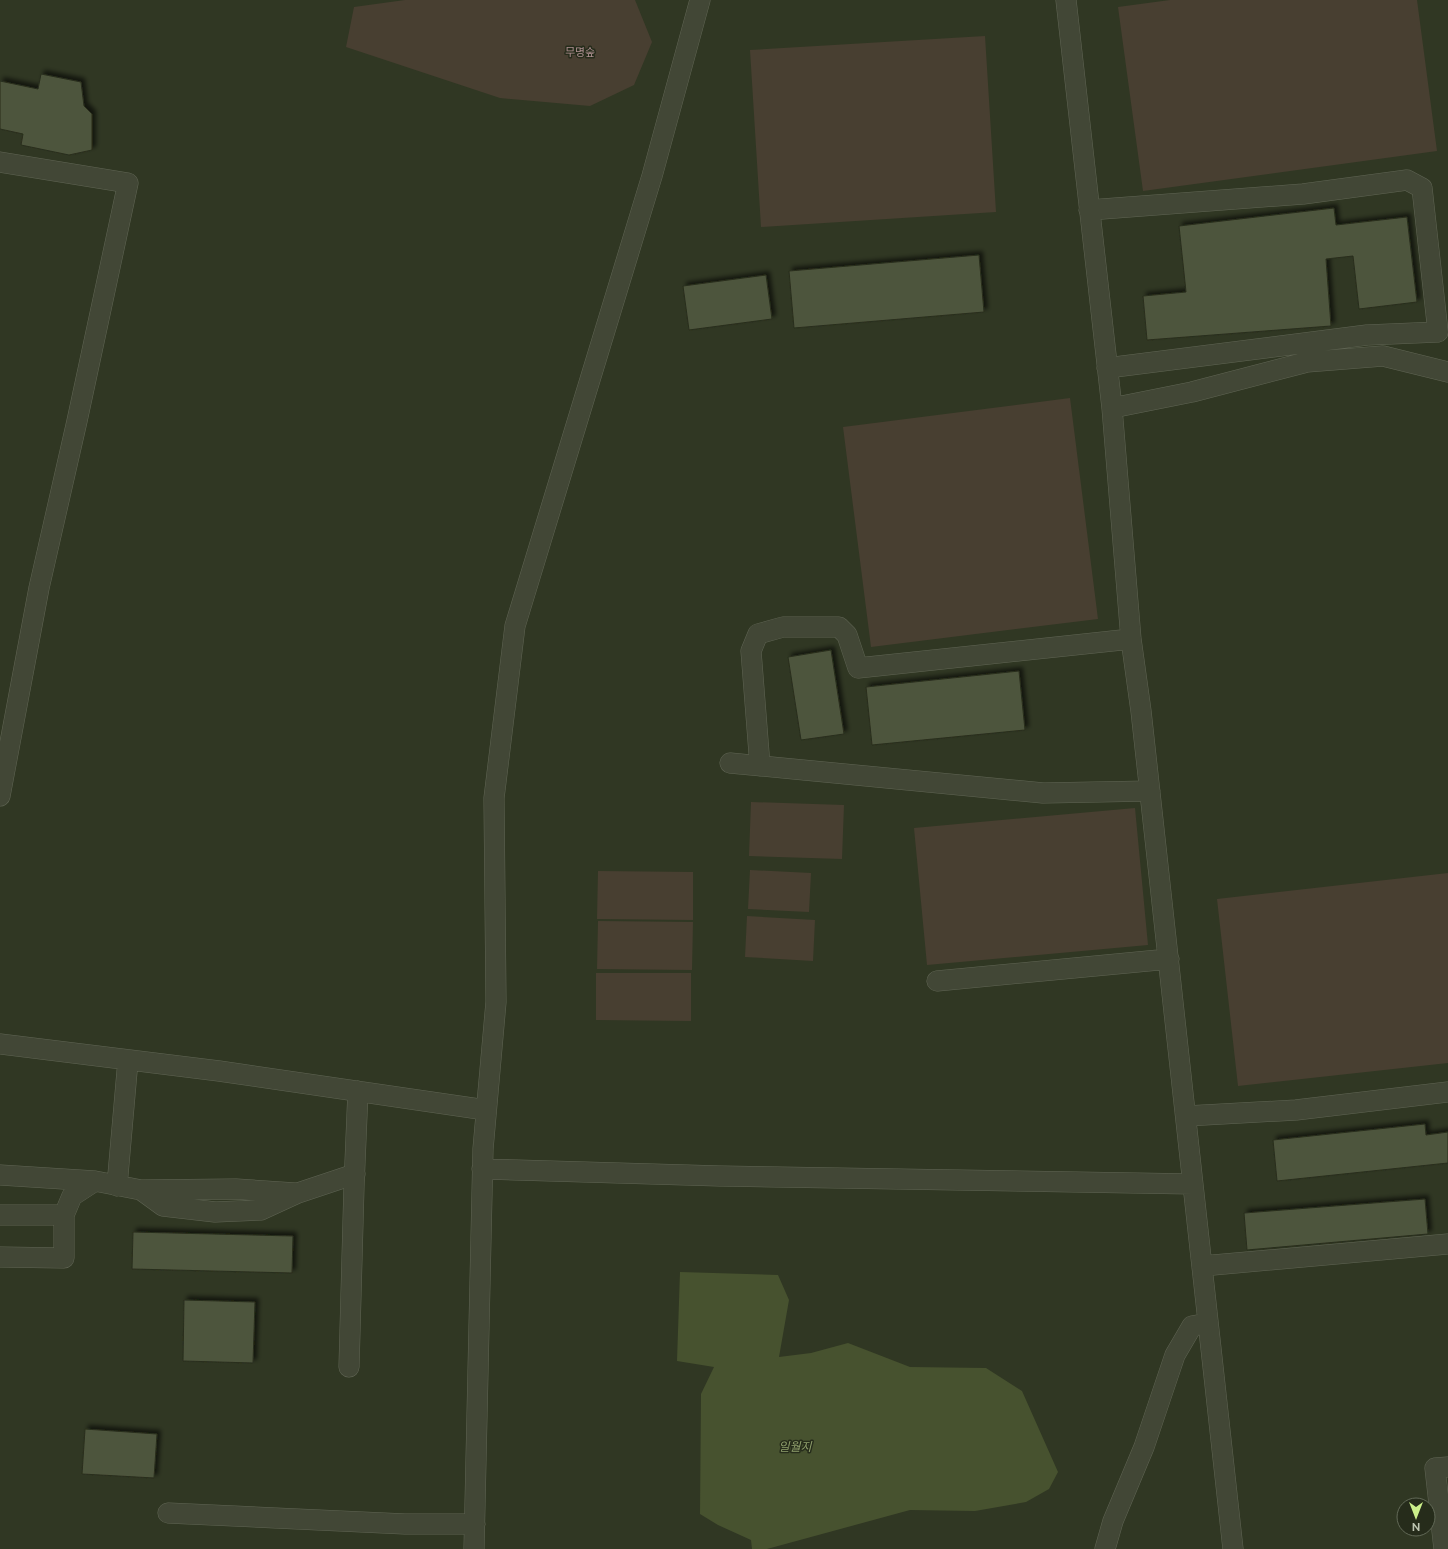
<svg xmlns="http://www.w3.org/2000/svg" width="1448" height="1549" viewBox="0 0 1448 1549" font-family="Raleway,'Noto Sans KR',sans-serif">
<defs>
<filter id="shadow"><feDropShadow dx="3.5" dy="-3.5" stdDeviation="2" flood-color="#0009"/></filter>
</defs>
<rect width="100%" height="100%" fill="#303723"/>
<!-- green -->
<path fill="#483f31" d="M405,0H635L652,42L634,85L590,106L500,98L346,47L354,7Z
M1170,0H1417L1437,151L1143,191L1118,7Z
M985,36L996,212L761,227L750,50Z
M1070,398L1098,619L871,647L843,427Z
M751,802L844,805L842,859L749,856Z
M1135,808L1148,945L927,965L914,828Z
M750,870L811,873L809,912L748,909Z
M598,871L693,872V920L597,919Z
M1448,873V1063L1238,1086L1217,899Z
M747,916L815,920L813,961L745,957Z
M598,921L693,922L692,970L597,969Z
M596,973H691V1021L596,1020Z"/>
<!-- water -->
<path fill="#47522f" d="M680,1272L778,1275L789,1300L779,1357L811,1353L848,1343L910,1367L986,1368L1022,1391L1058,1472L1049,1489L1026,1502L975,1511L910,1510L767,1549H752L751,1540L718,1525L700,1514L701,1394L714,1367L677,1361Z"/>
<!-- building -->
<path fill="#4d543c" stroke="#292e1d" filter="url(#shadow)" d="M41,74L81,82L84,106L92,114V150L69,155L21,145L23,134L0,129V81L38,89Z
M1334,208L1336,225L1407,217L1417,302L1359,309L1353,256L1326,259L1331,326L1147,340L1143,296L1186,292L1179,226Z
M979,255L984,312L794,328L789,271Z
M766,275L772,319L689,330L683,286Z
M831,650L844,734L801,740L788,657Z
M1019,671L1025,730L872,745L866,687Z
M1425,1124L1426,1135L1448,1132V1163L1277,1181L1273,1140Z
M1425,1199L1428,1234L1247,1250L1244,1213Z
M133,1232L293,1236L292,1273L132,1269Z
M184,1300L255,1302L253,1363L183,1361Z
M85,1429L157,1434L154,1478L82,1474Z"/>
<g fill="none" stroke-linecap="round" stroke-linejoin="round">
<!-- minor casing -->
<g stroke="#606554" stroke-width="21">
<path id="minor" d="M1066,0L1112,408L1131,639L1141,711L1233,1549
M0,162L128,183L77,421L39,588L0,796
M1089,210L1303,194L1407,180L1422,188L1438,332L1367,335L1107,368
M1112,408L1192,392L1307,362L1383,356L1448,372
M730,763L1043,793L1150,791
M760,766L751,651L758,634L783,627H839L847,635L858,668L1131,639
M937,981L1169,959
M0,1044L219,1071L486,1110
M1186,1116L1296,1110L1448,1092
M482,1169L720,1176L1193,1184
M0,1175L95,1181L141,1190L163,1206L215,1212L261,1210L298,1193L355,1174
M117,1186L128,1060
M141,1190L236,1189L295,1193
M0,1215H64V1258L0,1257
M64,1215L72,1196L95,1181
M1202,1266L1448,1244
M349,1367L354,1186L358,1091
M168,1513L405,1524H475
M474,1549L483,1149L496,1002L494,798L515,626L652,176L700,0
M1105,1549L1113,1521L1144,1447L1175,1355L1192,1326L1208,1323
M1444,1549L1435,1468L1448,1467"/>
</g>
<!-- minor -->
<use href="#minor" stroke="#424736" stroke-width="20"/>
</g>
<g text-anchor="middle" dominant-baseline="central" stroke-width="3" stroke-linejoin="round" paint-order="stroke">
<!-- park labels -->
<g font-size="11" fill="#ad8f90" stroke="#262c1b">
<text x="580" y="52">무명숲</text>
</g>
<!-- water labels -->
<g font-size="12" font-style="italic" fill="#90a06c" stroke="#262c1b">
<text x="795" y="1447">일월지</text>
</g>
</g>
<!-- north arrow -->
<g transform="translate(1416 1517) rotate(180)"><circle r="19" fill="#262c1b" stroke="#626957"/>
<path d="M0-3L7 15L0 10L-7 15Z" fill="#cbef8a"/>
<text y="-6" font-size="11" font-weight="bold" text-anchor="middle" fill="#bdc4b1">N</text>
</g>
</svg>
